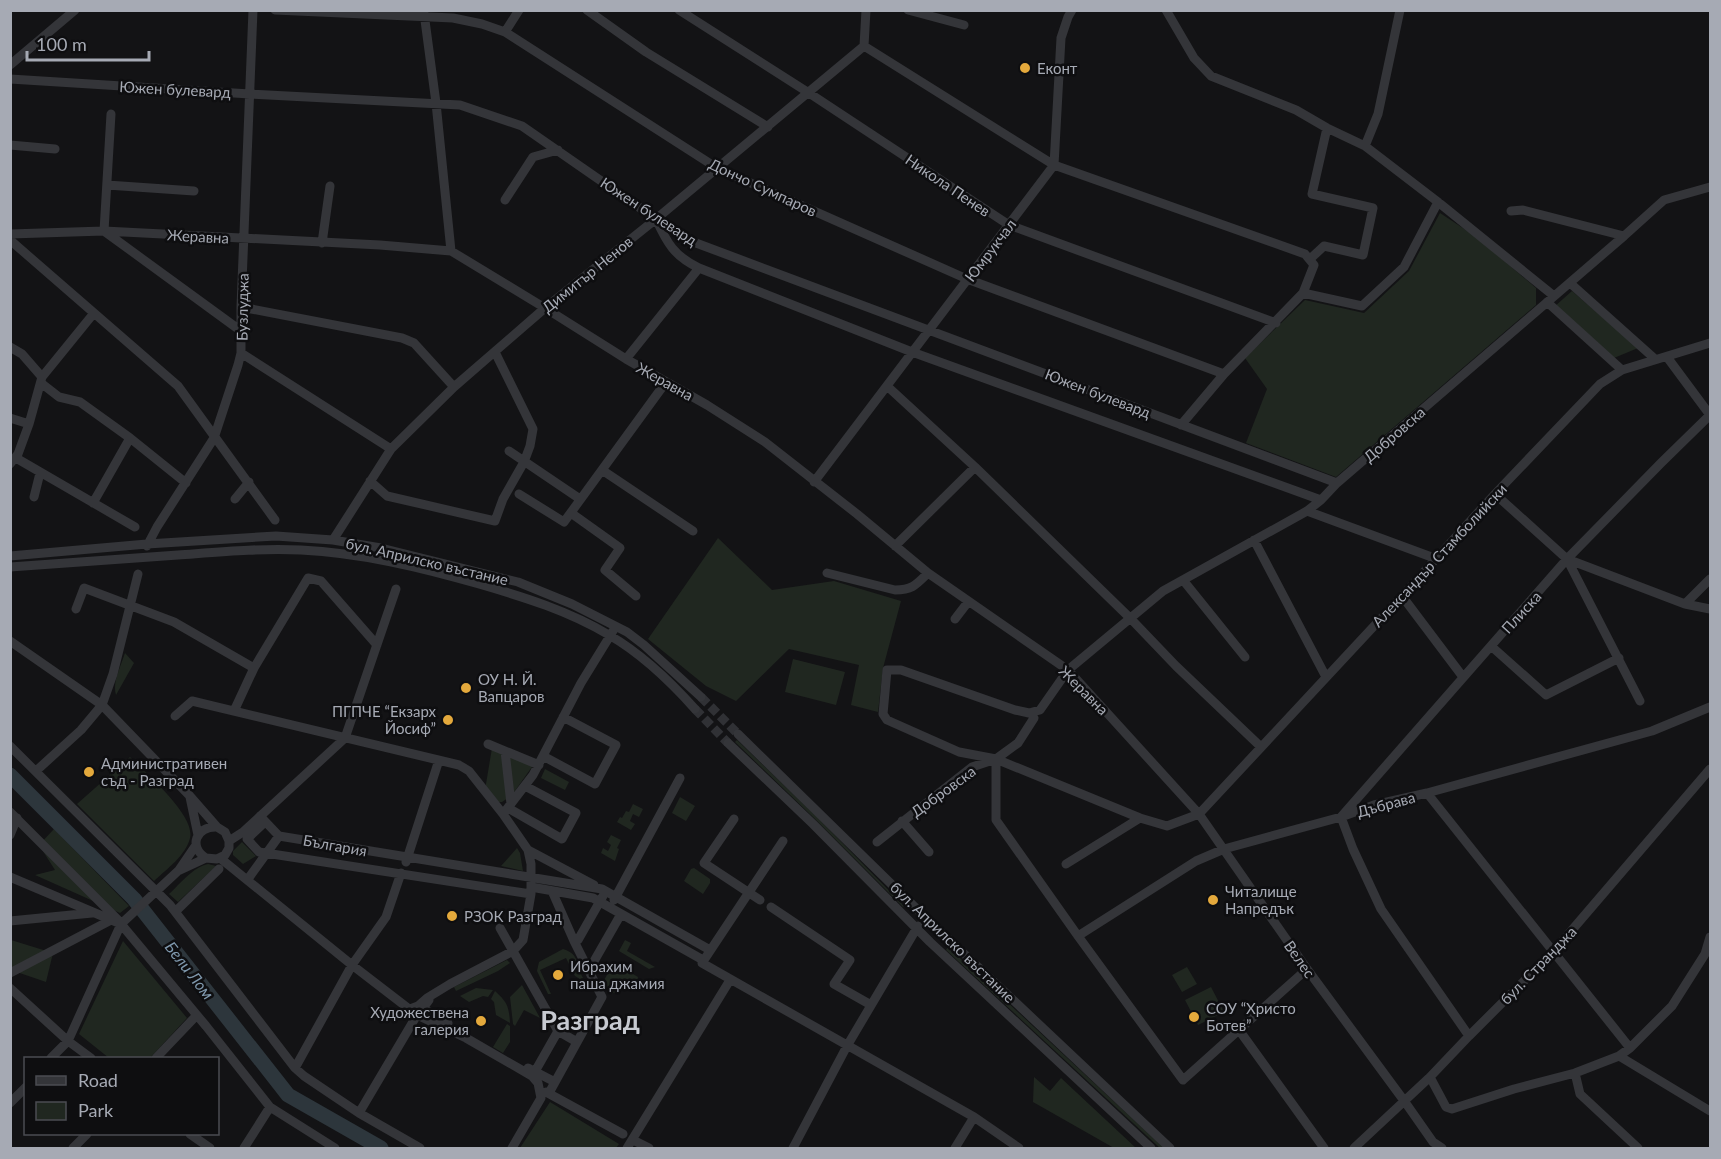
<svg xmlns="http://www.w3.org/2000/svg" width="1721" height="1159" viewBox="0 0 1721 1159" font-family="Lato,sans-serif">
<rect width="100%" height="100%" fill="#131315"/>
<!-- green -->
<path fill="#202720" d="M1440,213L1475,236L1536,288V305L1336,477L1246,443L1267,389L1245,358L1305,300L1364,313L1409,271Z
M1572,291L1638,348L1614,358L1554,307Z
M718,538L772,590L834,581L901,601L883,668L878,712L851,705L859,665L789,649L736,701L706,686L648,639Z
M125,653L134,663L116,695C112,682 121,666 125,653Z
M793,659L845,672L836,705L785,692Z
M737,740L817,817L904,906L903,907L815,819L735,742Z
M492,748L504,752L508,798L502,802H495L485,790Z
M508,753L534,764L512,795Z
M130,757C145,772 196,816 190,838C186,855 167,869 154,881L77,804Z
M545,769L569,782L565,790L541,778Z
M680,797L695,806L686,821L672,813Z
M633,804L643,809L639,817L633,814L630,821L635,824L631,830L617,822L620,817L622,818L626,811L629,812Z
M54,829L129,906L120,913L35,875L55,870L39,845Z
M611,835L621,840L617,848L619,849L615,861L601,853L603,848L608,851L611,845L607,842Z
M242,842L256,856L243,864L233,855V851Z
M517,848L520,853L523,871L501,866Z
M208,864L216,866L178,902L169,894C181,883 193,867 208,864Z
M694,868L710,879V883L703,894L684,881L691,869Z
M11,940L53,953L46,982L11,970Z
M625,940L631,943L627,951L655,967L649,969L619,951Z
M123,941L187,1018L150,1058H109L79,1034Z
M948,947L1164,1148H1160L946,950Z
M563,949C580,954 576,965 583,978L580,979L575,976L566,958L540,970L551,994H548L537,971L539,962Z
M507,960L510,963L498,971L456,991L454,987Z
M614,963L638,977L637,983L611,994L604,980Z
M1187,967L1197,984L1182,992L1172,975Z
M522,985L540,1018L524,1010L515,1026L513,1024L510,997Z
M1211,987L1224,1012L1198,1025L1185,1000Z
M476,988L493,990L488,997L483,996L469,1002L460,996Z
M495,991C507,1002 509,1006 510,1023L496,1015L494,1002L491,999Z
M507,1024L510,1026V1042L503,1053L493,1047Z
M1034,1077L1050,1091L1061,1078L1136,1148H1114L1033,1102Z
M550,1102L619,1144L616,1148H520Z"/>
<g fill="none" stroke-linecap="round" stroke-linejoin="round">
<!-- river -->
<path stroke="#2d363c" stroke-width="15" d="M10,775L134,899L288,1095L381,1148"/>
<!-- minor-tunnel -->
<path stroke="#303135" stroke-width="9" stroke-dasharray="9 4.5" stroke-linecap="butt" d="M701,697L738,734
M695,709L728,743"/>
<!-- minor -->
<path stroke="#343539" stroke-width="9" d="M275,10L453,18L482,24L505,32L717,168L967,279L1224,374
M587,10L646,52L768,127
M679,10L809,93L1009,225L1276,323
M908,10L964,25
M1166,10L1194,58L1211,76L1296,110L1327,128L1365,146L1438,202L1554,296
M424,13L436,103L451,251
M505,32L519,10
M864,46L1054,165L1305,254L1314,265L1303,293L1224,374L1181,425
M864,46L866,10
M10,65L75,10
M10,79L250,94L460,105L522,126L656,219L696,243L1337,483
M111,114L104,231L241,331
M10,145L55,149
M1365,146L1378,114L1400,10
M107,185L194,191
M1710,187L1664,200L1624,236L1337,483L1321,500L1307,511L1163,591L1068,670L1040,710L1029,713L1015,710L901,670H887L883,714L887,720L959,752L996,759L1140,818L1167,826L1199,814L1402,596L1495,494L1600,384L1622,370L1710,343
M505,200L533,157L558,150
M1511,211L1523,210L1624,236
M656,219C667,243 674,256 699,268L912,352L1321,500
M10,234L104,231L380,245L451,251L545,308L626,359L707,405L765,442L857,514L928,573L1068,670L1199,814L1307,969L1405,1102L1433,1142L1442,1148
M10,240L178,386L275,520
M322,243L330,186
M1310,259L1324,246L1363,255L1373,208L1312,194L1327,128
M1570,283L1655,359
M1303,293L1362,306L1404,267L1438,202
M1547,302L1622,370
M241,307L402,338L414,343L454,387
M10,347L22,354L42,377
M241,353L391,449
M1667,357L1710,415
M626,359L699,268
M41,383L59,397L80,402L130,438L186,483
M887,386L975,467L1131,619L1176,666L1261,747
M10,418L29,424
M509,451L580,499
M16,458L135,527
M10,464L18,454L29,424L42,377L94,313
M602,470L693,531
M370,481L387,496L495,521L503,499L524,462L530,446L533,429L495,352
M814,482L1054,165L1061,38L1068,17L1072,10
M519,494L564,522L666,382
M1495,494L1567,559L1685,604L1710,609
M34,497L40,473
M235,499L249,482
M93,503L130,438
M1307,511L1437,559
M571,513L620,548L605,570L636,596
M333,540L391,449L454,387L545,308L656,219L864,46
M1254,540L1326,677
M147,546L157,527L214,438L238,365L241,353V307L253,10
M895,546L975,467
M10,556L147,544L276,536L333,540L381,548L518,582L572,604L627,632L644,645L701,697
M1567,559L1640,701
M10,567C66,563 122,559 178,555C219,552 260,548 301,550C361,553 420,567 479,584C524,597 569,611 609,635C642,654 670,681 695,709
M827,573L895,590C912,590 916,585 928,573
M1183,580L1245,657
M1402,596L1463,677
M1685,604L1710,579
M76,609L84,588L174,622L254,668
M955,619L968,602
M10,641L102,705L189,795L217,827L225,832L229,841V848L225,855L217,859L206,858L178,871L121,924L68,1041L51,1058
M1491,646L1546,695L1619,658
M234,711L254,668L308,578L321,581L377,645
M175,716L192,701L459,765L469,771L503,814L528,850L531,864V894L523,940L513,951L450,984L427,998L418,1006L410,1009
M738,734L924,916L1170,1148
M728,743L813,824L930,942L1151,1148
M488,744L539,765
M10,746L170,905L295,1068L304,1076L359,1113L420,1148
M505,751L511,804
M543,756L595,784L616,745L563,717
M996,759V820L1078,936L1183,1080L1307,969
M36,771L81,730L102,705L113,674L138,574
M1427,793L1630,1048
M190,797L198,835
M508,808L562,839L576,813L525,786
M10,812L119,921
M503,814L533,775L581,683L613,631
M260,816L279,836L602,889L710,950
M734,819L704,863L760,900
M902,821L929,852
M265,822L247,839L259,852L531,894
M10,835L17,818
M229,841L243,832L345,738L396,589
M783,841L702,963L974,1117L1019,1148
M877,842L972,767L996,759L1018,743L1034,718
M528,850L594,885
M206,858C188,847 196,826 217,827
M220,858L352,965L417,1015L466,1038L532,1076L538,1083L541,1098L512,1148
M406,862L439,760
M1066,864L1140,818
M179,870L196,845
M10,877L121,924L206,1026L270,1107L335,1148
M248,879L279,836
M531,887L593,898L703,960
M614,900L680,778
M771,907L850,960L834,984L871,1005
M176,911L219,869
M10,921L92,913
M500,928L558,1031L533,1075
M1078,936L1196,861L1224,849L1341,817L1374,805L1427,793L1652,731L1710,707
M574,941L578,940L603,896
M589,970L621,914
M10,973L111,920
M10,988L68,1041L91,1058
M429,1000L423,1008L448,1023
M1239,1030L1324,1148
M558,1031L577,1042
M1469,1036L1381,909L1353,849L1341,817L1567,559L1661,463L1710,415
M1619,1056L1710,1111
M156,1058L197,1015
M295,1068L352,965L386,917L401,873
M528,1068L555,1082
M1575,1073L1580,1094L1638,1148
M1430,1077L1446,1107L1452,1109L1514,1089L1575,1073L1619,1056L1630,1048L1672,1006L1705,954L1710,937
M546,1092L623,1134
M549,1093L602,997L574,941L552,891
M10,1103L26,1087
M359,1113L417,1015
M190,1134L210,1148
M633,1140L649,1148
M73,1148L87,1134
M244,1148L270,1107
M627,1148L730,980
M793,1148L847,1046L918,926
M955,1148L974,1117
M1354,1148L1430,1077L1469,1036L1554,951L1710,769"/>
</g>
<!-- markers -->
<g fill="#e4a93c" stroke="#0e0e10" stroke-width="2">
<circle cx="1025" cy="68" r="6"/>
<circle cx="466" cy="688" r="6"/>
<circle cx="448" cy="720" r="6"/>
<circle cx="89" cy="772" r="6"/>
<circle cx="1213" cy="900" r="6"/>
<circle cx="452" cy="916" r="6"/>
<circle cx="558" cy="975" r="6"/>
<circle cx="1194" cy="1017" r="6"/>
<circle cx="481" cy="1021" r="6"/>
</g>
<g text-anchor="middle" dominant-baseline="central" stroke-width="5" stroke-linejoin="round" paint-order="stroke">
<!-- poi labels -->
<g font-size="15" fill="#a6aab4" stroke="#0e0e10" text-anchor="start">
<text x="1037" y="68">Еконт</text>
<text x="478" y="679">ОУ Н. Й.<tspan x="478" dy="17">Вапцаров</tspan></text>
<text x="436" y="711" text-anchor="end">ПГПЧЕ “Екзарх<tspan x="436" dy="17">Йосиф”</tspan></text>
<text x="101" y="763">Административен<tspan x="101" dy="17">съд - Разград</tspan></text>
<text x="1225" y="891">Читалище<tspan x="1225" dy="17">Напредък</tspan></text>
<text x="464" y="916">РЗОК Разград</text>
<text x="570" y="966">Ибрахим<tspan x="570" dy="17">паша джамия</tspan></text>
<text x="1206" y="1008">СОУ “Христо<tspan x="1206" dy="17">Ботев”</tspan></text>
<text x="469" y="1012" text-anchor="end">Художествена<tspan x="469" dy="17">галерия</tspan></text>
</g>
<!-- street labels -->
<g font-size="15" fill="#a6aab4" stroke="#0e0e10">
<text transform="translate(175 89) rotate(3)">Южен булевард</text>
<text transform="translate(948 185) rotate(34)">Никола Пенев</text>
<text transform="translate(763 187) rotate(25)">Дончо Сумпаров</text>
<text transform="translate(649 211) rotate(33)">Южен булевард</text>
<text transform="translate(198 236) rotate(3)">Жеравна</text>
<text transform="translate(990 250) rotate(-53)">Юмрукчал</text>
<text transform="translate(587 274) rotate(-39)">Димитър Ненов</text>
<text transform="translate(242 307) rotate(-89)">Бузлуджа</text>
<text transform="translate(665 381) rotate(29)">Жеравна</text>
<text transform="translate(1098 393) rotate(21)">Южен булевард</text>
<text transform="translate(1394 434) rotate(-41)">Добровска</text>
<text transform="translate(1439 555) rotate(-47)">Александър Стамболийски</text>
<text transform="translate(427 561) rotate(13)">бул. Априлско въстание</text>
<text transform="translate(1521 612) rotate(-48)">Плиска</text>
<text transform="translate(1084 690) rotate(45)">Жеравна</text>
<text transform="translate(943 791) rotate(-36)">Добровска</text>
<text transform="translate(1386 804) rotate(-15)">Дъбрава</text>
<text transform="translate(335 845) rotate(10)">България</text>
<text transform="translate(953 942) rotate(44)">бул. Априлско въстание</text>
<text transform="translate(1300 959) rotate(55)">Велес</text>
<text transform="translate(1538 965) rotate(-46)">бул. Странджа</text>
</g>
<!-- water labels -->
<g font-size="16" font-style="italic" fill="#7f98ad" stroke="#0e0e10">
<text transform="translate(190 970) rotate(52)">Бели Лом</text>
</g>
<!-- town labels -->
<g font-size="27" font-weight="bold" fill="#c6c9d0" stroke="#0e0e10">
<text x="590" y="1019">Разград</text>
</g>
</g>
<!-- border -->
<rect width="1721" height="1159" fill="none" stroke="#a6aab4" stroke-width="24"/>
<!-- legend -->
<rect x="24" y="1057" width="195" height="78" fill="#0e0e10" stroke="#4b4c52" stroke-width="1.5"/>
<rect x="36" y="1076" width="30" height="9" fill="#343539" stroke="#4b4c52" stroke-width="1.5"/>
<text x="78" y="1087" font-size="18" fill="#a6aab4">Road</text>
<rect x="36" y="1102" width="30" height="18" fill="#202720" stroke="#4b4c52" stroke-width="1.5"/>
<text x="78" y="1117" font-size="18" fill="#a6aab4">Park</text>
<!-- scale -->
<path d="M27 51v9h122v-9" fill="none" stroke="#a6aab4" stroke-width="3"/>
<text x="36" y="51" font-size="18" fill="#a6aab4" stroke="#0e0e10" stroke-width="4.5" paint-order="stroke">100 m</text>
</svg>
